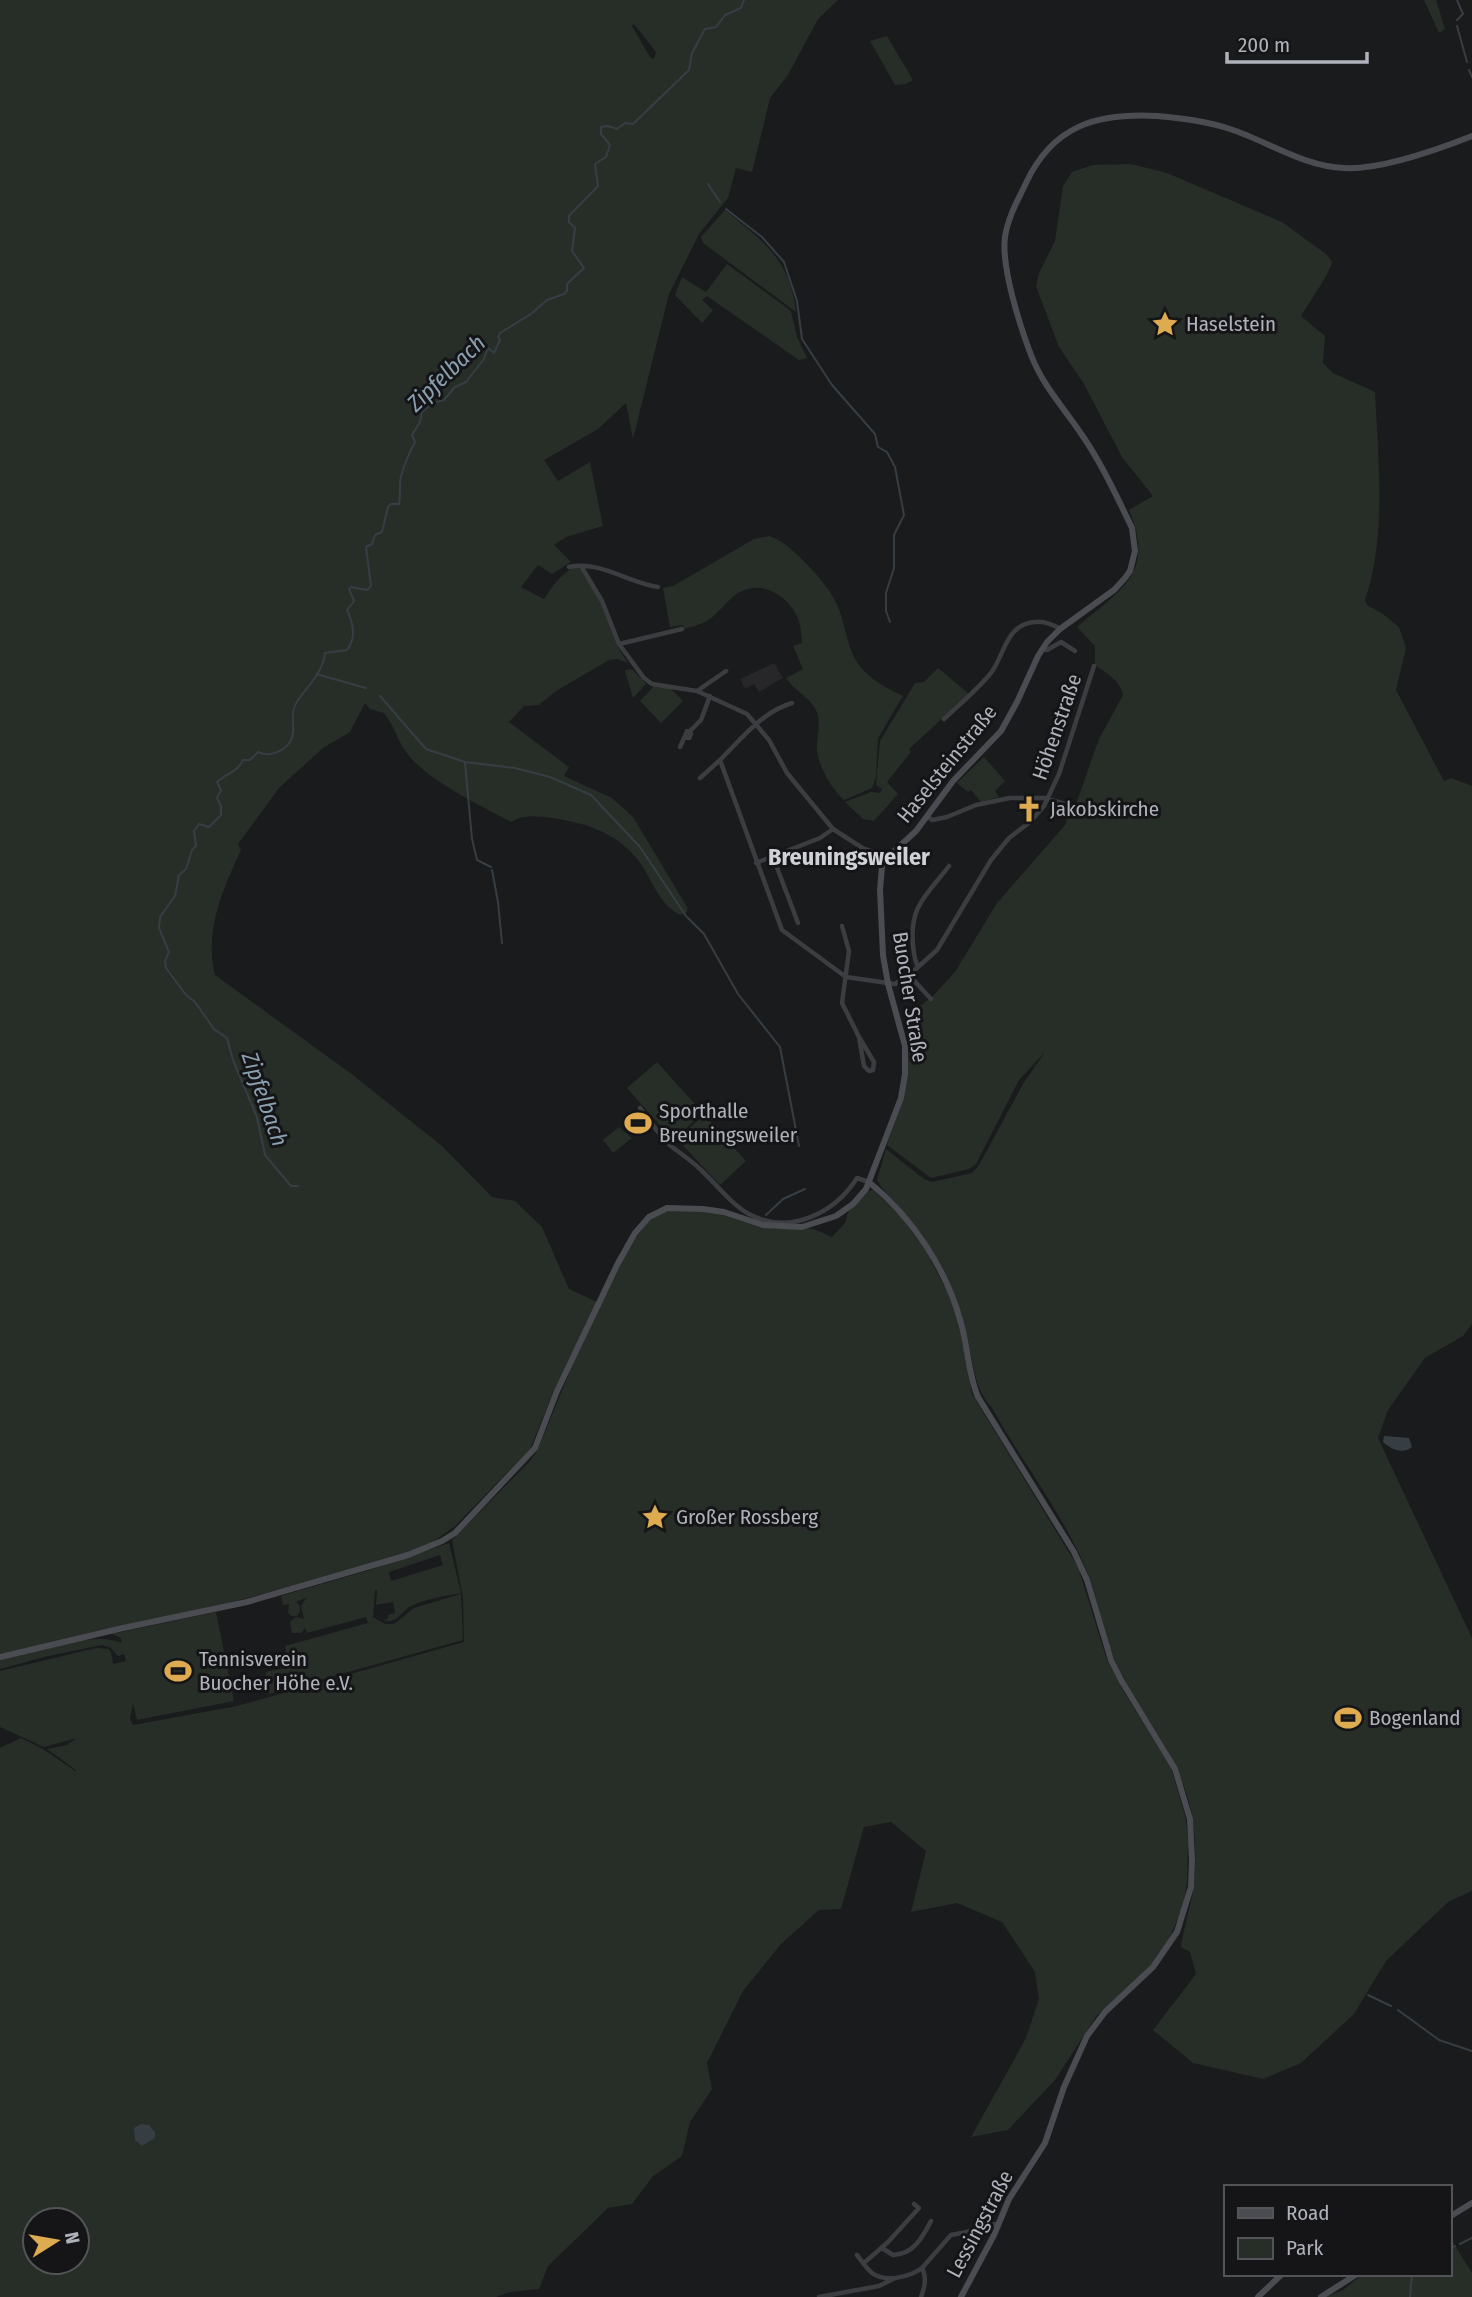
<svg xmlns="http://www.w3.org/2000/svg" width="1472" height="2297" viewBox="0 0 1472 2297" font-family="'Fira Sans Condensed',sans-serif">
<rect width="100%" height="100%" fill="#1a1b1c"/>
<!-- built -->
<path fill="#272729" d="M774,663L783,678L759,692L754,684L745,689L740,679Z"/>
<!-- green -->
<path fill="#272e28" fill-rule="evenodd" d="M0,0H838L818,19L788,75L770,98L752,172L736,168L728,198L699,234L669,294L633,439L626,403L598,429L544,460L558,481L590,462L603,526L566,537L554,545L571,562L552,574L538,565L521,587L544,599C553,586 560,574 575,567L580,569L600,601L619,649L628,663L617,659L609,660L556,691L539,705L524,706L509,722L569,767L564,776L612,798L633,817L687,907V912L681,915C659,906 652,878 638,860C617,833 586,823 553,818C539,816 523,814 511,822C481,806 425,779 406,752C397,740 394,725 384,713L370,709L365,703L350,732L323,748L279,788L238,844L241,850C223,889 204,931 215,975L353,1075L442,1146L492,1197L515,1201L542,1227L569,1289L597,1302L555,1388L530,1449L454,1527L431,1543L414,1551L349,1571L221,1605L0,1655ZM634,24L656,52L654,59L650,57L632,26Z
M1424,0H1436L1445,29L1439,33Z
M887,36L913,80L906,84L895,85L870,41Z
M1131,164L1167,173L1282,222L1326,254L1332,261C1331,272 1309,303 1301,316L1325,336L1323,363L1333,373L1375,392C1378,458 1387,536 1365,600L1367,605L1383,614L1399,627L1406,648L1396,690L1444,781L1451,778L1472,786V1324L1463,1336L1425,1358L1388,1410L1378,1438L1472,1638V1891L1448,1902L1386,1961L1354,2014L1301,2063L1263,2079L1193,2063L1153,2030L1196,1974L1190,1952L1181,1947C1184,1927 1190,1909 1193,1890C1196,1867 1196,1843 1193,1821C1183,1758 1143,1719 1117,1665C1102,1634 1099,1600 1086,1569C1062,1512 1022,1462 992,1408C973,1387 973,1359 966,1333C956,1293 929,1247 904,1213C896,1201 884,1193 877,1180L886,1149L924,1179L932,1182L972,1173L979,1165L1023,1084L1045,1052L1019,1080L976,1164L969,1169L931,1178L887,1145C901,1104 916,1062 905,1018L933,996L955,972L997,903L1066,824L1068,803L1076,804L1099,739L1123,695C1120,680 1106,673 1095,665V646L1077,627C1121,589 1156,574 1129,510L1153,496L1122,457L1084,384L1059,347L1036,286L1039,273L1055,241L1063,186L1072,172L1093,165Z
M725,210C763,241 790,259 796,312L703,243L701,237Z
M727,264L791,311L797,337L807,358L799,360L707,296L702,300L713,310L702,323L675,295L682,277L706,292Z
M769,536C787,539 830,586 837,604C844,620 846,639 853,655C863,676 884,687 903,696L878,738L876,777L872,788L844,800C830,787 815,762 817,742C818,731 821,720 816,710C809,697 795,691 786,678L803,669L793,646L802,643C801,636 801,628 799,621C791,597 762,578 738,593C726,601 718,615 705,622C699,625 691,627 684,629L683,625L670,627L663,588L673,586L754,539Z
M938,668L969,694L909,749L911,752L887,782L898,794L874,821L863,819L845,802L871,792L880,793L882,789L876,785L880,741L915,683L924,682Z
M629,669L633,670L646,684L633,698L625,671Z
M654,686L670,688L683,701L661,723L640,701Z
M984,757L1005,781L995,791L999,797L981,802L971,790L968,792L957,783Z
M657,1062L703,1113L673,1140L627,1088Z
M704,1115L746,1161L720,1185L677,1139Z
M619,1127L632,1138L613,1153L603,1140Z
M873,1190L901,1216L927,1253L947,1291L958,1318L972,1394L1078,1567L1106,1657L1124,1692L1171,1768L1186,1819L1188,1842L1187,1883L1183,1907L1165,1948L1128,1992L1097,2015L1055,2080L1008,2130L971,2137L1026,2038L1039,1999L1035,1972L1002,1922L957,1903L911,1912L926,1851L891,1822L864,1827L841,1909L819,1910L781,1944L743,1991L707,2063L712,2089L690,2122L682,2156L653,2176L632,2204L608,2208L548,2266L539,2289L510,2292L496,2297H0V1748L21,1738L43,1749L75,1771L76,1770L47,1749L67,1745L77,1738L44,1747L0,1727V1671L96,1648L108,1649L111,1652L113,1664L126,1661L124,1654L118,1656L111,1648L102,1645L48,1656L0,1669V1660C31,1652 94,1630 122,1643L121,1638L112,1634L216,1612L234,1701L137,1720L133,1703L130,1719L133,1725L237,1706L464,1642L463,1598L452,1540L530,1461L537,1451C556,1410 625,1218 666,1210C700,1204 738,1219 770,1228C784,1231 799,1226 812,1229C819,1230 826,1235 832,1237L845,1223L848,1212L869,1191ZM35,2220H77V2262H35Z
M449,1543L461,1593C444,1596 426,1599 411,1606C400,1612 397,1625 383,1620L388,1619V1615L395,1613L393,1602L376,1605L377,1590H375L373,1617L385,1624H394L414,1608L461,1594L463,1640L269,1694L266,1672L289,1667L285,1646L368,1623L366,1617L307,1633L305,1628L301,1633H292L290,1622L296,1617L304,1619L301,1606L307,1597L296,1602L300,1606V1611L297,1616H292L288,1613L289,1604L283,1605L281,1596L370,1570ZM440,1555L443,1565L391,1581L389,1572Z
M1449,2236L1472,2273V2297H1326L1343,2290L1363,2274H1449Z"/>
<!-- water -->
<path fill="#363e44" d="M1384,1436L1409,1438L1412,1447C1402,1455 1391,1449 1383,1442Z
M141,2124L149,2125L155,2132V2138L142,2146L135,2140L134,2128Z"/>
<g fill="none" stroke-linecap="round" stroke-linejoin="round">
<!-- stream -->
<path stroke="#363e44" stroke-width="2" d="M1457,0L1463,14L1457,20
M1457,26L1467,62
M1469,70L1472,77
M708,184L720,202
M726,209L762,237L784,262L797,301L802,339L832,385L875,434L878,447L887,452L895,467L904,515L894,535V568L886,593V611L890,622
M316,674L366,688
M380,696L426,749L465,762L515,768L550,777L591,795L640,847L686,916
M465,763L472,839L477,860L491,867
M492,870L498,902L502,943
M687,917L704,934L738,994L780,1047L799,1146
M298,1186H291L265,1155L257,1117L233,1060L227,1038L214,1029L195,1002L186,995L166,968L165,961L169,952L159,928L160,917L175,896L179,875L186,869L192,850L196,846L194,831L199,824L209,827L221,815V806L217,798L221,790L217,782C226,773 237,773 243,760H250L258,752C266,756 276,754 283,749C303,735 285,718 298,700C308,686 323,672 325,653L347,650C357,637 353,623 347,610L354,601L349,589L351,587L367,590L371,586L366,547L372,544L375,535L382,532L388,507L391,504H399C400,497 400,493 400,486C399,475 410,451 415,442L412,435L420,422L422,412L433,403L444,400L455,387L466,382L484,359L488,348L494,353L500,340L498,337L500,333L531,314L547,300L564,294L567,291V284L584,268L572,251L575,228L569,222V216L598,186L595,164L606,157L610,145L601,134V127L608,126L617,129L625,123L633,124L689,70L692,53L705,29L716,27L725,15L741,8L744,0
M766,1215L783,1199L805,1189
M1368,1995L1391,2006
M1398,2010L1439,2040L1472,2051
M1460,2244L1472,2238
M1449,2250L1455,2246
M1410,2297L1412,2274"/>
<!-- street -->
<path stroke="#3c3d41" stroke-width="4.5" d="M581,566L602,601L619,644L644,678L652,684L697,691L747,714L769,740L787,773L833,829L864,849L889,856
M569,567C599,560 629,583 658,587
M619,644L682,629
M1043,649L1047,650L1061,642L1075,651
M697,691L726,671
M792,703C762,712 742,738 720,760L782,930L846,977L895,984L909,975L937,950L991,860L1009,838L1030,822L1044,806L1059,774L1094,666
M944,719C960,704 977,690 991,673C1005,654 1006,624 1035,622C1044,621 1052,624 1060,629
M687,731L691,734L689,738L685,736Z
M689,732L701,720L710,696
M680,747L685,736
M700,778L720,760
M927,816L932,820L947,817L976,805L1010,798H1044L1076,807
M773,857L798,923
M756,863L820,838L833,829
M842,926L849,951L842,1003L859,1037
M918,967C914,959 914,953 913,945C909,906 927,895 949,866
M909,975L931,999
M859,1037L874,1062L873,1070L869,1071L864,1066Z
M640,1108C650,1121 659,1135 671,1146C681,1154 692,1161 701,1170C716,1184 731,1204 749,1214C789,1236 835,1213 857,1178L869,1182
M882,2248L893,2255C914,2254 922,2238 931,2221
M857,2255C861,2260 866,2268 872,2273C885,2283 910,2277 922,2268L951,2235L967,2232L982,2225L999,2224
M864,2263L888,2242L919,2208L914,2204
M819,2297L879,2286L895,2278
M921,2297C925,2287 927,2277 922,2268"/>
<!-- secondary -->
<path stroke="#4a4c51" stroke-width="6" d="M870,1183C912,1217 947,1270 961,1323C968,1347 968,1374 978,1397L1074,1552L1087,1580L1111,1660L1121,1680L1175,1769L1190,1819L1192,1860L1191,1887L1177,1932L1153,1967L1105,2012L1087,2036L1064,2087L1045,2143L1009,2199L994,2235L961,2297
M0,1657L123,1628L247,1602L408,1555L442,1541L455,1533L535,1448L557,1391L618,1263L635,1233L649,1217L667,1208L703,1209L724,1212L763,1225L802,1227L836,1216L853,1204L866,1189L901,1098L905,1074V1046L888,984L883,955L880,890L882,866L889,856L916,831L953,781L1001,731L1017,702L1038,656L1047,642L1060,629L1114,590L1125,578L1130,571L1135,551L1132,528C1117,497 1102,464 1082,435C1064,408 1043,386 1031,355C1020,326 1001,267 1005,237C1008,217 1018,200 1026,183C1053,125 1097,113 1157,116C1182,118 1206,121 1230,129C1267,141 1305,167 1344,168C1380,170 1439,149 1472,136
M1449,2217L1472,2203
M1258,2297L1282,2274
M1321,2297L1357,2274"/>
</g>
<!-- icons -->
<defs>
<g id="sight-bare" transform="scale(2.1)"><path d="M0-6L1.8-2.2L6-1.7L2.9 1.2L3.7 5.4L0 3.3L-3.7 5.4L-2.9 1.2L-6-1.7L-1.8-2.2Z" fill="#deab51" stroke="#151517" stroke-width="2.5" paint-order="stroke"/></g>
<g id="church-bare" transform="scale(2.1)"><path d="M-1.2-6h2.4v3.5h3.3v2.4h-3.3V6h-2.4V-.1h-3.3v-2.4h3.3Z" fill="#deab51" stroke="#151517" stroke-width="2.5" paint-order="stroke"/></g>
<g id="stadium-bare" transform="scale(2.1)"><path d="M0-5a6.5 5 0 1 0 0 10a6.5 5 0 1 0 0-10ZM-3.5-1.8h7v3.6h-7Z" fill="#deab51" stroke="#151517" stroke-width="2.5" paint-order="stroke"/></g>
</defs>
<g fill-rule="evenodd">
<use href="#sight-bare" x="1165" y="324"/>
<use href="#church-bare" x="1029" y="809"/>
<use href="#stadium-bare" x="638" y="1123"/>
<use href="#sight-bare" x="655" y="1517"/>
<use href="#stadium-bare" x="178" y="1671"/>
<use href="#stadium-bare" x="1348" y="1718"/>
</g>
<g text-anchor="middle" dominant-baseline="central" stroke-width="6" stroke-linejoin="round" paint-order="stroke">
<!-- poi labels -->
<g font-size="21" fill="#afb2ba" stroke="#151517" text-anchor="start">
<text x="1186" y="324">Haselstein</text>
<text x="1050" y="809">Jakobskirche</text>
<text x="659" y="1111">Sporthalle<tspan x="659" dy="24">Breuningsweiler</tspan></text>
<text x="676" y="1517">Großer Rossberg</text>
<text x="199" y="1659">Tennisverein<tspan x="199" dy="24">Buocher Höhe e.V.</tspan></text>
<text x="1369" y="1718">Bogenland</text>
</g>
<!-- street labels -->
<g font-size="21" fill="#afb2ba" stroke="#151517">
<text transform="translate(1057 727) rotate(-71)">Höhenstraße</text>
<text transform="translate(947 764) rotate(-51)">Haselsteinstraße</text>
<text transform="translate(910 997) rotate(81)">Buocher Straße</text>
<text transform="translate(980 2224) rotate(-62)">Lessingstraße</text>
</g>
<!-- water labels -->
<g font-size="23" font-style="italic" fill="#8aa0b1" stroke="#151517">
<text transform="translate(446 373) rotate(-44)">Zipfelbach</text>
<text transform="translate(265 1099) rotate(71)">Zipfelbach</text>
</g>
<!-- quarter labels -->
<g font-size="24" font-weight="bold" fill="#cfd1d7" stroke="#151517">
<text x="849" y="857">Breuningsweiler</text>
</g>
</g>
<!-- legend -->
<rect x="1224" y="2185" width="228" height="91" fill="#151517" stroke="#535458" stroke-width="2"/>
<rect x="1238" y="2208" width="35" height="10" fill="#4a4c51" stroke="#535458" stroke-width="2"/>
<text x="1286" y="2220" font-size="21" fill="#afb2ba">Road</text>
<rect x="1238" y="2238" width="35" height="21" fill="#272e28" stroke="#535458" stroke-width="2"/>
<text x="1286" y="2255" font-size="21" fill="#afb2ba">Park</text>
<!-- north arrow -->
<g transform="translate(56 2241) rotate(79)"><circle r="33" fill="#151517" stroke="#535458" stroke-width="2"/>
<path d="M0-5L12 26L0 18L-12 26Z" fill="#deab51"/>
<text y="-10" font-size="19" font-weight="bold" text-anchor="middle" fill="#afb2ba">N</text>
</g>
<!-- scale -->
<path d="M1227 52v10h140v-10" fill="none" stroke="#afb2ba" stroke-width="3.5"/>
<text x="1238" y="52" font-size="21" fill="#afb2ba" stroke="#151517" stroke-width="5" paint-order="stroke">200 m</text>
</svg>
